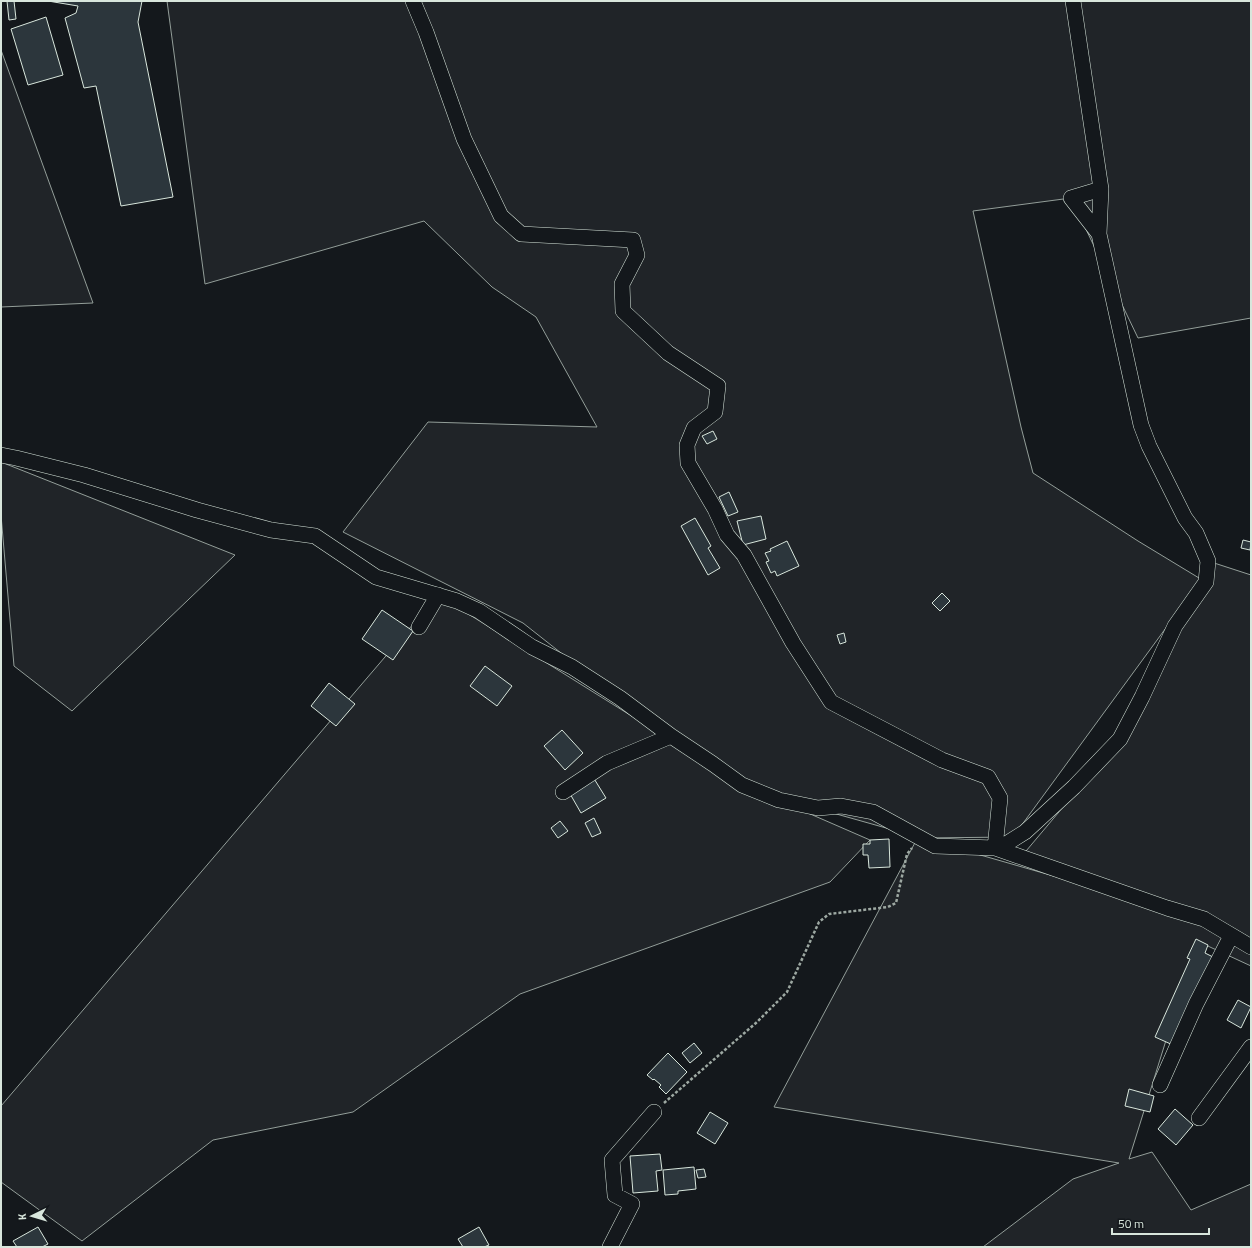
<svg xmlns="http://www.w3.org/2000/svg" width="1252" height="1248" viewBox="0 0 1252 1248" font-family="'Titillium Web',sans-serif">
<rect width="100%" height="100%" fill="#14181c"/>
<!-- green -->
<path fill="#202428" stroke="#939e99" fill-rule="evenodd" d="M167,1H1251V318L1138,338L1071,198L973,211L1021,427L1033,473L1138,541L1199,578L1208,561L1251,575V966L1197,941L1129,1159L1152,1152L1191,1210L1251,1184V1247H983L1073,1179L1119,1163L774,1107L918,837L762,793L870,840L830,882L520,994L353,1112L213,1140L82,1241L1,1182V1106L438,595L742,785L627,705L523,623L343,532L428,422L597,427L536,317L492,287L424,221L205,284ZM1190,595L1112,749L1021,857L1071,881L921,838L1013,837Z
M1,50L93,303L1,307Z
M1,462L235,555L72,711L14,666L1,515Z"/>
<!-- building -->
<path fill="#2c363c" stroke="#d8e6dc" d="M7,1H14L16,19L9,20Z
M48,1H142L138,22L173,197L121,206L96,86L84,88L65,18L76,13L78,6Z
M46,17L63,75L28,85L11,29Z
M713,431L717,439L707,444L702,436Z
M729,492L738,512L728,516L719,497Z
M761,516L766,539L743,545L737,521Z
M695,518L711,546L708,548L720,568L708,575L681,526Z
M1243,540L1251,542L1250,550L1241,548Z
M787,541L799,566L777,576L775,571L771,573L766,562L769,561L765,553L771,551L770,549Z
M942,593L950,601L940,611L932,603Z
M382,610L413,631L393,660L362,639Z
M844,633L846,642L840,644L837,635Z
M485,666L512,686L497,706L470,686Z
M329,683L355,704L336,726L311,706Z
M562,730L583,753L565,770L544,746Z
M593,777L606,798L581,813L569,792Z
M594,818L601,833L592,837L585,823Z
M560,821L568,831L558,838L551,828Z
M889,839L890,867L869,868L868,855H863V844H870V840Z
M1196,939L1208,945L1205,953L1213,957L1173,1045L1155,1037L1190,959L1187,958Z
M1238,1000L1251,1007L1241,1028L1227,1020Z
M694,1043L702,1053L690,1063L682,1053Z
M668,1053L687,1072L666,1094L659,1087L661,1085L654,1079L653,1080L647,1075Z
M1129,1089L1154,1096L1150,1112L1125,1106Z
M1175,1109L1193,1125L1176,1145L1158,1129Z
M710,1112L728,1123L715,1144L697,1133Z
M660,1154L662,1170L656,1171L658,1191L633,1193L630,1156Z
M694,1167L696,1189L678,1191V1194L665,1195L663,1170Z
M704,1169L706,1177L698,1178L696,1170Z
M38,1227L48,1244L42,1247H17L13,1241Z
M479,1227L489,1245L484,1247H463L458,1239Z"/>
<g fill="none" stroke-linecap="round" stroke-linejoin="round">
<!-- minor casing -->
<g stroke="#d8e6dc" stroke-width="16">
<path id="minor" d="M413,1L426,32L464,139L501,216L521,234L633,240L637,255L622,284L623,311L668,353L718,386L715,412L694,428L687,445L688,463L715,509L727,535L744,555L793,643L831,702L942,760L988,777L1000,798L995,848
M1073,1L1101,189
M1,455L16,458L84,475L197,510L271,530L315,536L376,577L457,601L479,611L532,647L572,667L620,698L671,736L713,764L742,785L779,800L818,808L841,806L873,812L935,846L995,848L1021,857L1167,908L1204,919L1251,947
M419,627L438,595
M563,792L607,763L671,736
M998,849L1025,832L1074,787L1120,739L1142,697L1175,626L1206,582L1208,561L1196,533L1185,518L1149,446L1141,425L1099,234L1071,198L1101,189L1099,234
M1160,1085L1196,1004L1231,936
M1199,1118L1251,1047
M610,1247L632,1204L615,1195L612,1160L654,1112"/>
</g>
<!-- path -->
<path stroke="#9da8a2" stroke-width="2.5" stroke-dasharray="3 2" stroke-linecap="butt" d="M664,1103L757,1022L787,992L819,922L829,914L888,907L896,903L907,854L912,848"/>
<!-- minor -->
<use href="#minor" stroke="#14181c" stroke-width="15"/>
</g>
<!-- border -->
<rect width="1252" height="1248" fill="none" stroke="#d8e6dc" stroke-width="4"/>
<!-- north arrow -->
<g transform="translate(32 1216) rotate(265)" stroke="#14181c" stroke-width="3" paint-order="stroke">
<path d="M0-3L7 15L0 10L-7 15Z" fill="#d8e6dc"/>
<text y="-6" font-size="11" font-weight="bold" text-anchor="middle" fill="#d8e6dc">K</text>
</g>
<!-- scale -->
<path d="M1112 1228v6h97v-6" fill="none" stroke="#d8e6dc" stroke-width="2"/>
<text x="1118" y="1228" font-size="12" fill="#d8e6dc" stroke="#14181c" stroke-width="3" paint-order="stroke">50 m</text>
</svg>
